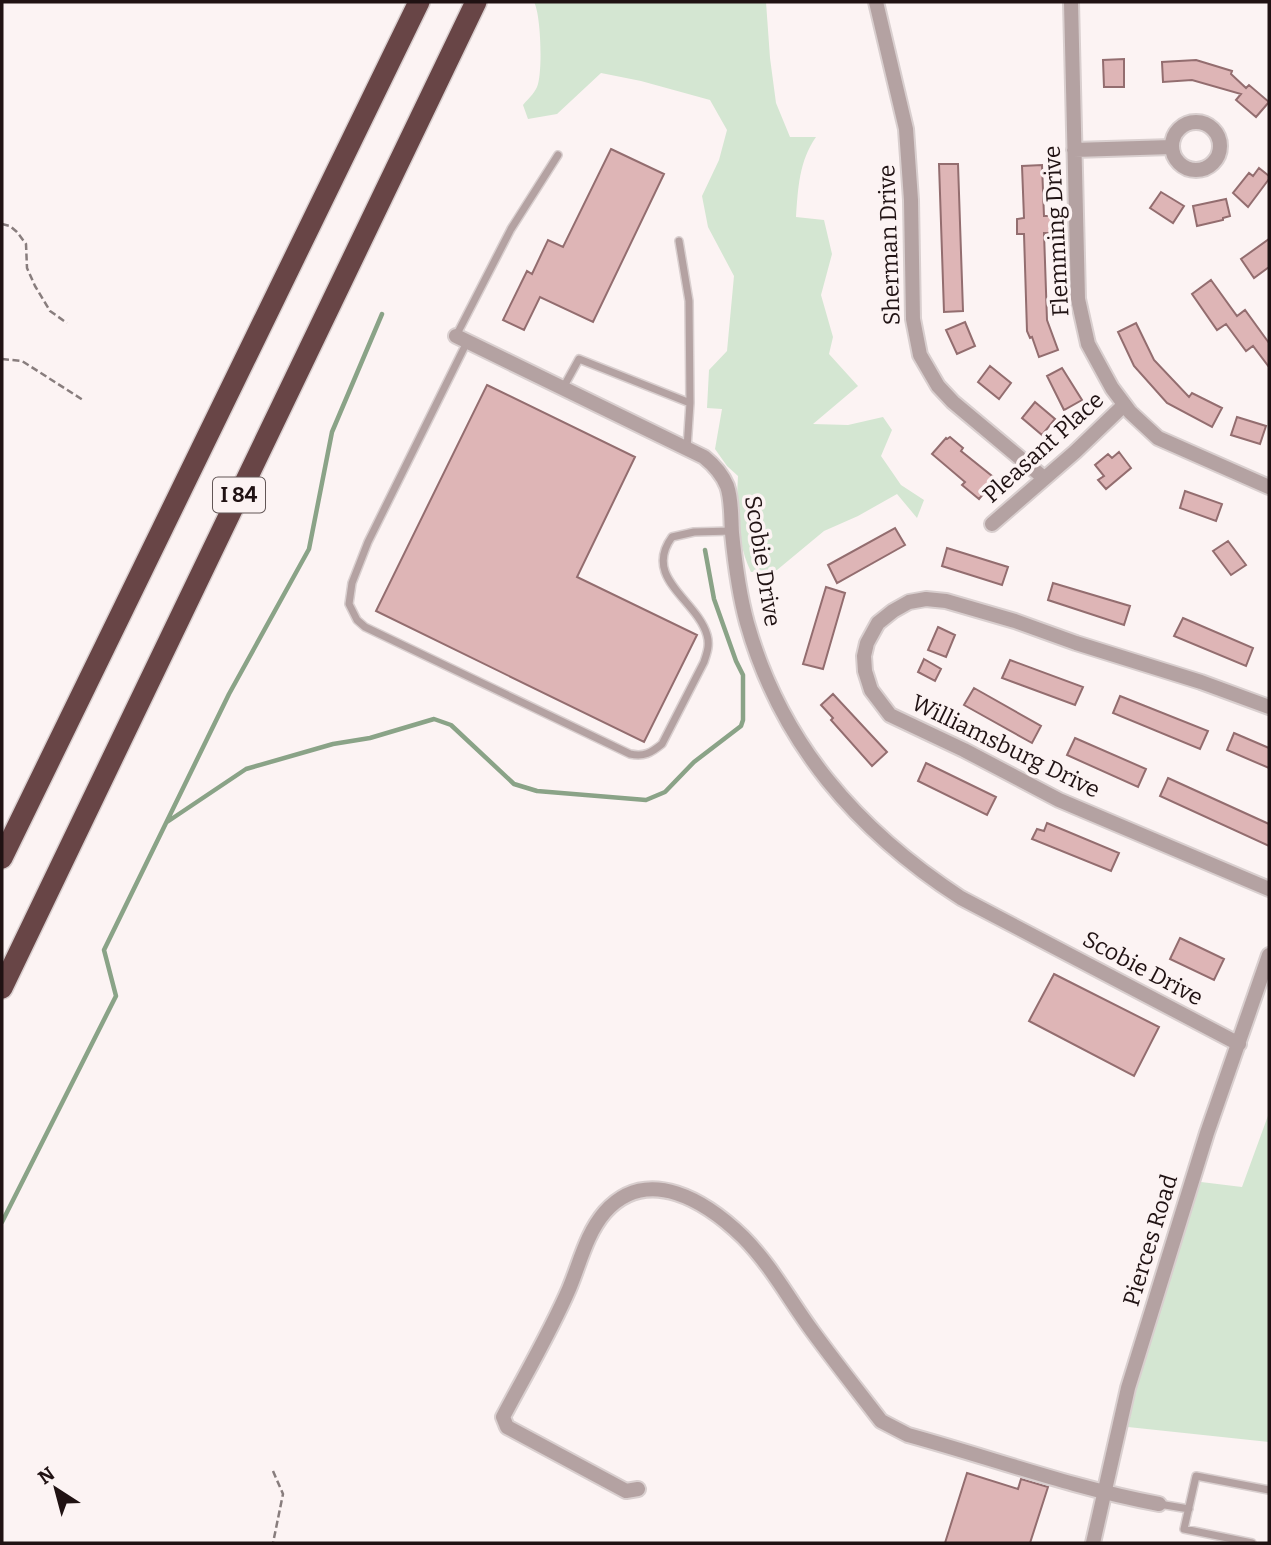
<svg xmlns="http://www.w3.org/2000/svg" width="1271" height="1545" viewBox="0 0 1271 1545" font-family="Bitter,serif">
<rect width="100%" height="100%" fill="#fcf3f3"/>
<!-- green -->
<path fill="#d4e6d2" d="M534,2H766L770,58L776,103L790,137H816C799,161 798,189 796,217L824,220L832,254L821,295L833,337L829,354L858,386L813,424L848,425L883,417L892,430L881,456L901,485L924,500L917,518L897,494L858,516L824,531L777,570L751,572C737,543 736,508 738,476L727,466L715,449L722,409L707,408L709,370L727,351L734,276L708,227L702,196L719,160L727,130L710,100L641,81L601,73L557,114L528,119L523,105C527,100 534,94 537,87C543,74 541,14 534,2Z
M1269,1113V1442L1128,1427C1145,1343 1173,1263 1201,1182L1242,1187Z"/>
<g fill="none" stroke-linecap="round" stroke-linejoin="round">
<!-- stream -->
<path stroke="#8aa387" stroke-width="4.5" d="M167,822L246,769L333,744L370,738L434,719L451,725L514,784L537,791L646,800L665,792L694,762L741,726L743,720V675L736,661L714,599L705,550
M2,1222L116,996L104,950L229,694L309,549L332,432L382,314"/>
</g>
<!-- building -->
<path fill="#deb5b6" stroke="#936d6f" stroke-width="2" d="M1124,59V87H1104L1103,60Z
M1196,60L1232,71L1231,74L1246,88L1249,85L1269,102L1256,117L1236,100L1241,94L1192,80L1163,82L1162,62Z
M611,149L664,174L593,322L540,297L524,330L503,320L527,271L532,274L548,240L563,247Z
M939,164H958L963,311L944,312Z
M1042,165L1044,216H1053V233H1044L1047,320L1058,350L1039,357L1032,337L1030,338L1027,331L1024,234H1017V219L1024,218L1022,166Z
M1259,168L1269,176V179L1248,207L1233,193L1249,173L1253,176Z
M1161,192L1184,206L1173,223L1150,208Z
M1226,199L1230,216L1223,218V220L1197,226L1193,206Z
M1269,239V267L1254,278L1241,259Z
M1211,280L1237,316L1245,310L1269,343V367L1253,346L1246,351L1226,324L1217,330L1192,294Z
M965,322L975,346L957,354L946,330Z
M1136,323L1154,360L1189,397L1192,393L1222,408L1212,427L1167,403L1134,366L1118,332Z
M990,366L1011,383L999,399L978,382Z
M1062,368L1082,400L1064,410L1047,376Z
M487,385L635,457L577,577L697,635L644,742L376,611Z
M1035,402L1055,419L1042,435L1022,418Z
M1237,417L1266,426L1260,444L1231,435Z
M950,437L963,448L961,451L997,480L994,484L1000,489L992,499L984,493L979,499L962,485L965,482L932,454L946,438L947,439Z
M1119,452L1131,468L1106,489L1098,480L1104,476L1095,465L1108,454L1112,458Z
M1185,491L1222,504L1216,521L1180,508Z
M895,528L905,545L837,583L828,565Z
M1228,541L1246,565L1231,575L1213,551Z
M947,548L1008,567L1002,585L942,566Z
M1053,583L1130,606L1124,625L1048,600Z
M826,587L845,593L823,669L803,664Z
M1183,618L1253,648L1246,666L1174,636Z
M938,627L955,635L946,657L928,650Z
M924,659L941,669L935,681L918,672Z
M1010,660L1083,687L1075,705L1002,678Z
M974,688L1041,726L1032,743L964,705Z
M833,694L887,752L872,766L831,720L833,718L821,705Z
M1120,696L1208,731L1200,749L1113,713Z
M1234,733L1269,748V768L1227,750Z
M1075,738L1146,769L1138,787L1067,755Z
M926,763L996,797L987,815L918,781Z
M1168,778L1269,824V846L1160,796Z
M1047,823L1119,853L1111,871L1032,839L1037,829L1044,831Z
M1180,938L1224,959L1214,980L1170,959Z
M1054,974L1159,1027L1134,1076L1029,1021Z
M967,1473L1018,1489L1021,1479L1048,1487L1030,1543H945Z"/>
<g fill="none" stroke-linecap="round" stroke-linejoin="round">
<!-- lane casing -->
<g stroke="#d9cfcf" stroke-width="10">
<path id="lane" d="M679,241L689,301L690,403
M456,336L511,229L558,155
M467,342L368,542L352,583L349,604L357,620L365,627L630,754C644,757 651,753 662,744L704,662C707,653 710,645 707,635C697,600 642,578 672,537L694,532L732,531
M563,388L579,359L690,403L687,448
M1159,1504L1189,1509
M1252,1543L1184,1529L1196,1476L1269,1490"/>
</g>
<!-- street casing -->
<g stroke="#d9cfcf" stroke-width="18">
<path id="street" d="M876,2L906,129L911,200L913,319L920,355L938,386L953,402L1044,478
M1071,2L1078,299L1088,344L1112,388L1130,412L1158,438L1269,487
M1172 146a24 24 0 1 1 48 0a24 24 0 1 1-48 0Z
M1074,150L1172,147
M456,336L704,457C714,465 722,474 727,486C732,500 731,519 732,533C735,563 739,594 747,623C781,744 858,831 961,898L1239,1044
M992,524L1075,452L1124,405
M1269,707L1201,682L1076,643L1015,621L946,601L926,599L909,602L893,611L878,623L867,643L864,656L865,671L871,690L890,715L964,750L1059,800L1269,889
M638,1489L626,1491L507,1427L503,1417C525,1375 550,1333 569,1289C580,1263 586,1234 605,1212C648,1164 707,1202 743,1237C771,1265 790,1301 813,1332C835,1362 858,1391 881,1421L908,1435C992,1458 1073,1488 1159,1504
M1093,1543L1128,1388L1207,1133L1269,955"/>
</g>
<!-- highway casing -->
<g stroke="#d9cfcf" stroke-width="24">
<path id="highway" d="M2,858L419,2
M2,988L476,2"/>
</g>
<!-- path -->
<path stroke="#887d7d" stroke-width="2.5" stroke-dasharray="7 3.5" stroke-linecap="butt" d="M2,224L10,226L17,232L26,244L27,268L35,286L50,311L67,323
M2,359L22,361L83,400
M273,1471L283,1494L273,1543"/>
<!-- lane -->
<use href="#lane" stroke="#b4a2a2" stroke-width="7"/>
<!-- street -->
<use href="#street" stroke="#b4a2a2" stroke-width="14"/>
<!-- highway -->
<use href="#highway" stroke="#684546" stroke-width="21"/>
</g>
<g text-anchor="middle" dominant-baseline="central" stroke-width="7" stroke-linejoin="round" paint-order="stroke">
<!-- shield labels -->
<rect fill="#fcf3f3" stroke="#625656" stroke-width="2" x="213" y="477.5" width="52" height="35" rx="5"/>
<g font-size="21" font-weight="bold" fill="#201213">
<text x="239" y="495">I 84</text>
</g>
<!-- street labels -->
<g font-size="23" fill="#201213" stroke="#fcf3f3">
<text transform="translate(1056 231) rotate(-93)">Flemming Drive</text>
<text transform="translate(889 245) rotate(-92)">Sherman Drive</text>
<text transform="translate(1043 447) rotate(-42)">Pleasant Place</text>
<text transform="translate(763 561) rotate(81)">Scobie Drive</text>
<text transform="translate(1006 746) rotate(26)">Williamsburg Drive</text>
<text transform="translate(1143 968) rotate(28)">Scobie Drive</text>
<text transform="translate(1150 1240) rotate(-73)">Pierces Road</text>
</g>
</g>
<!-- border -->
<rect width="1271" height="1545" fill="none" stroke="#201213" stroke-width="7"/>
<!-- north arrow -->
<g transform="translate(56 1489) rotate(324)" stroke="#fcf3f3" stroke-width="5" paint-order="stroke">
<path d="M0-5L12 26L0 18L-12 26Z" fill="#201213"/>
<text y="-10" font-size="19" font-weight="bold" text-anchor="middle" fill="#201213">N</text>
</g>
</svg>
